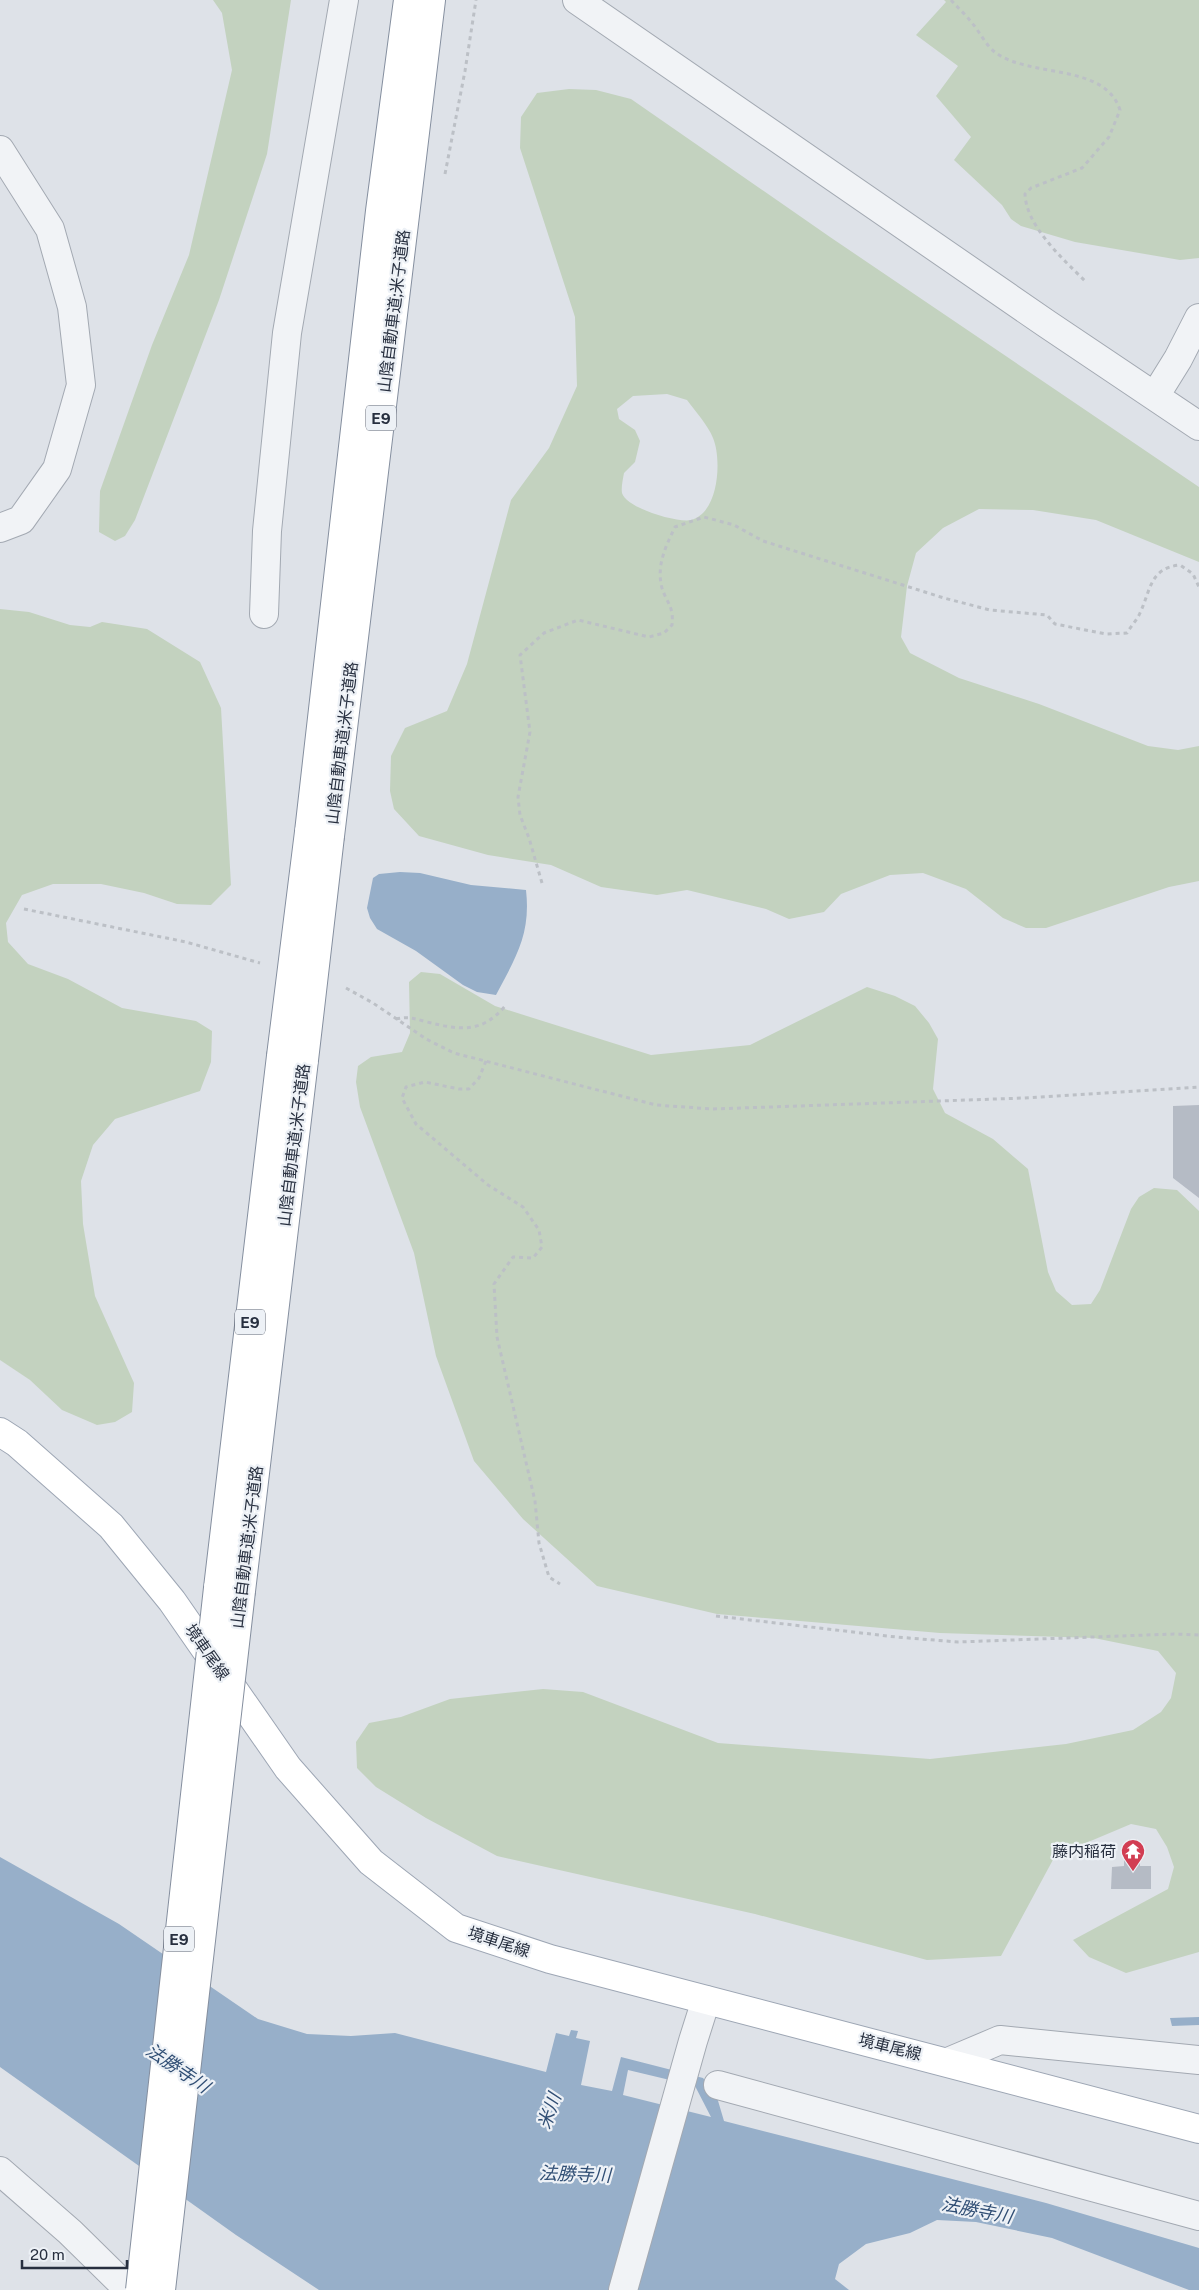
<svg xmlns="http://www.w3.org/2000/svg" width="1199" height="2290" viewBox="0 0 1199 2290" font-family="'Public Sans','Noto Sans JP',sans-serif">
<rect width="100%" height="100%" fill="#dee2e8"/>
<!-- green -->
<path fill="#c3d2bf" fill-rule="evenodd" d="M213,0H291L267,154L219,300L135,520L125,536L115,541L99,532L100,491L152,345L189,255L232,70L222,13Z
M944,0H1199V258L1180,260L1075,242L1021,226L1011,219L1002,205L954,160L971,137L936,96L958,66L916,35L946,2Z
M569,89L596,90L631,99L830,237L1199,487V562L1096,520L1033,510L979,509L943,528L916,553L907,586L901,637L910,653L959,678L1039,704L1148,746L1178,750L1199,746V881L1169,887L1046,928H1026L1003,918L966,889L923,873L890,875L841,894L824,912L789,919L766,909L687,890L657,895L601,887L551,865L488,855L419,836L394,809L390,791L391,756L405,728L447,711L467,664L511,500L549,448L577,386L575,317L520,148L521,117L537,93ZM667,394L687,400C695,411 708,425 713,438C722,459 719,513 691,520C677,523 626,508 622,493C621,487 623,479 624,473L635,462L640,441L635,430L619,419L617,409L633,396Z
M0,609L29,612L70,625L90,627L102,622L147,629L200,662L221,708L231,885L211,905L177,904L144,893L101,884H53L22,895L6,923L8,942L28,964L68,979L122,1008L196,1021L212,1031L211,1062L200,1091L115,1119L93,1145L81,1181L83,1224L95,1296L134,1383L132,1412L115,1422L97,1425L62,1410L30,1380L0,1360Z
M421,972L440,974L495,1006L651,1055L750,1045L867,987L895,996L915,1006L929,1023L938,1039L933,1089L945,1113L993,1139L1028,1169L1048,1272L1056,1291L1072,1305L1091,1304L1100,1290L1131,1209L1139,1197L1154,1188L1177,1190L1199,1211V1952L1126,1973L1089,1957L1073,1940L1168,1889L1174,1867L1167,1847L1156,1829L1131,1824L1055,1856L1001,1956L927,1960L755,1914L497,1856L426,1818L376,1787L357,1768L356,1742L369,1723L401,1717L450,1699L543,1689L583,1692L718,1743L930,1759L1066,1744L1133,1730L1161,1712L1171,1698L1176,1673L1158,1651L1094,1638L940,1633L717,1614L597,1586L523,1519L474,1461L436,1356L414,1253L360,1107L356,1082L358,1066L371,1057L402,1052L410,1033L409,982Z"/>
<!-- water -->
<path fill="#97afc9" fill-rule="evenodd" d="M400,872L420,873L471,885L526,890C531,934 516,957 496,995L477,992L463,985L416,951L377,929L370,918L367,908L373,878L379,874Z
M0,1857L119,1924L258,2019L307,2034L351,2036L395,2033L546,2072L556,2033L569,2036L571,2030L578,2031L576,2038L590,2041L581,2085L612,2091L621,2057L703,2078L716,2094L724,2121L1046,2203L1199,2248V2290H1189L1052,2238L976,2222L937,2220L910,2233L866,2244L839,2264L835,2279L849,2290H319L236,2235L0,2067ZM628,2070L695,2086L711,2117L623,2095Z
M1199,2017V2025L1172,2026L1170,2018Z"/>
<!-- building -->
<path fill="#b5bbc5" d="M1199,1105V1198L1173,1178V1106Z
M1124,1843L1140,1844V1866H1151V1889H1111L1112,1867L1124,1866Z"/>
<g fill="none" stroke-linecap="round" stroke-linejoin="round">
<!-- minor casing -->
<g stroke="#a3a9b2" stroke-width="30">
<path id="minor" d="M577,0L1047,324L1199,426
M0,150L50,229L72,307L81,385L57,469L21,520L0,528
M1155,396L1178,359L1199,318
M264,614L267,531L287,333L344,0
M948,2062L1000,2040L1199,2060
M718,2085L1199,2216
M0,2171L70,2232L129,2290
M623,2290L693,2041L706,2000"/>
</g>
<!-- major casing -->
<g stroke="#9da6b4" stroke-width="30">
<path id="major" d="M0,1432L17,1443L111,1526L172,1601L288,1768L371,1862L456,1928L550,1959L1199,2129"/>
</g>
<!-- highway casing -->
<g stroke="#858f9f" stroke-width="30">
<path id="highway" d="M309,832L380,211L408,0
M330,836L431,0
M218,1588L281,1056
M241,1591L304,1060"/>
</g>
<!-- path -->
<path stroke="#bcc0c6" stroke-width="3" stroke-dasharray="4 4" stroke-linecap="butt" d="M951,0C958,8 966,15 972,23C980,32 986,46 996,53C1031,78 1105,63 1120,110L1109,137L1082,168L1031,188L1025,194C1026,226 1063,259 1085,281
M445,174L465,71L476,0
M542,883L529,838L520,815L518,797L530,732L520,655L544,633L578,620L649,637L664,633L672,625C674,606 667,604 662,588C656,565 666,546 675,527L704,517L734,525L763,541L944,598L990,610L1047,615L1055,624L1106,634L1127,633C1131,626 1137,620 1140,613C1151,589 1150,568 1180,565L1193,574L1199,587
M24,909L186,942L260,963
M346,988L373,1003L426,1039L454,1053L656,1105L713,1109L1024,1098L1199,1087
M396,1019C408,1016 416,1019 427,1022C460,1030 482,1034 506,1005
M486,1061L479,1078L469,1089H459L425,1082L406,1087L402,1098L416,1124L488,1185L523,1207L539,1230L542,1247L533,1258L513,1257L494,1284L497,1337L535,1501L539,1543L549,1577L560,1584
M716,1616L896,1637L958,1642L1174,1634L1199,1635"/>
<!-- minor -->
<use href="#minor" stroke="#f1f3f6" stroke-width="28"/>
<!-- major -->
<use href="#major" stroke="#fff" stroke-width="28"/>
<!-- highway -->
<use href="#highway" stroke="#fff" stroke-width="28"/>
<!-- highway-bridge casing -->
<g stroke="#858f9f" stroke-width="30" stroke-linecap="butt">
<path id="highway-bridge" d="M281,1056L309,832
M304,1060L330,836
M140,2290L218,1588
M161,2290L241,1591"/>
</g>
<!-- highway-bridge -->
<use href="#highway-bridge" stroke="#fff" stroke-width="28"/>
</g>
<!-- icons -->
<defs>
<g id="temple-pin" transform="scale(1.25)"><path d="M0 17L-7.5 6A9.5 9.5 0 1 1 7.5 6Z" fill="#d23e53" stroke="#edf1f6"/><path d="M0-6L5-2H3V0L6.5 2.5H4V6H1.5V3h-3V6H-4V2.5H-6.5L-3 0V-2H-5Z" fill="#fff"/></g>
</defs>
<g fill-rule="evenodd">
<use href="#temple-pin" x="1133" y="1851"/>
</g>
<g text-anchor="middle" dominant-baseline="central" stroke-width="4.5" stroke-linejoin="round" paint-order="stroke">
<!-- shield labels -->
<g fill="#edf1f6" stroke="#626976" stroke-width="1">
<rect x="366" y="405.5" width="30" height="25" rx="4"/>
<rect x="235" y="1309.5" width="30" height="25" rx="4"/>
<rect x="164" y="1926.5" width="30" height="25" rx="4"/>
</g>
<g font-size="15" font-weight="bold" fill="#272f3f">
<text x="381" y="418">E9</text>
<text x="250" y="1322">E9</text>
<text x="179" y="1939">E9</text>
</g>
<!-- street labels -->
<g font-size="16" fill="#272f3f" stroke="#edf1f6">
<text transform="translate(394 311) rotate(-83)">山陰自動車道;米子道路</text>
<text transform="translate(342 743) rotate(-83)">山陰自動車道;米子道路</text>
<text transform="translate(294 1145) rotate(-83)">山陰自動車道;米子道路</text>
<text transform="translate(247 1547) rotate(-83)">山陰自動車道;米子道路</text>
<text transform="translate(207 1652) rotate(55)">境車尾線</text>
<text transform="translate(499 1942) rotate(18)">境車尾線</text>
<text transform="translate(890 2047) rotate(14)">境車尾線</text>
</g>
<!-- poi labels -->
<g font-size="16" fill="#272f3f" stroke="#edf1f6" text-anchor="end">
<text x="1116" y="1851">藤内稲荷</text>
</g>
<!-- water labels -->
<g font-size="18" font-style="italic" fill="#304e74" stroke="#edf1f6">
<text transform="translate(178 2068) rotate(34)">法勝寺川</text>
<text transform="translate(549 2111) rotate(-71)">米川</text>
<text transform="translate(575 2174) rotate(2)">法勝寺川</text>
<text transform="translate(977 2210) rotate(11)">法勝寺川</text>
</g>
</g>
<!-- scale -->
<path d="M22 2260v8h105v-8" fill="none" stroke="#272f3f" stroke-width="2.5"/>
<text x="30" y="2260" font-size="15" fill="#272f3f" stroke="#edf1f6" stroke-width="4" paint-order="stroke">20 m</text>
</svg>
